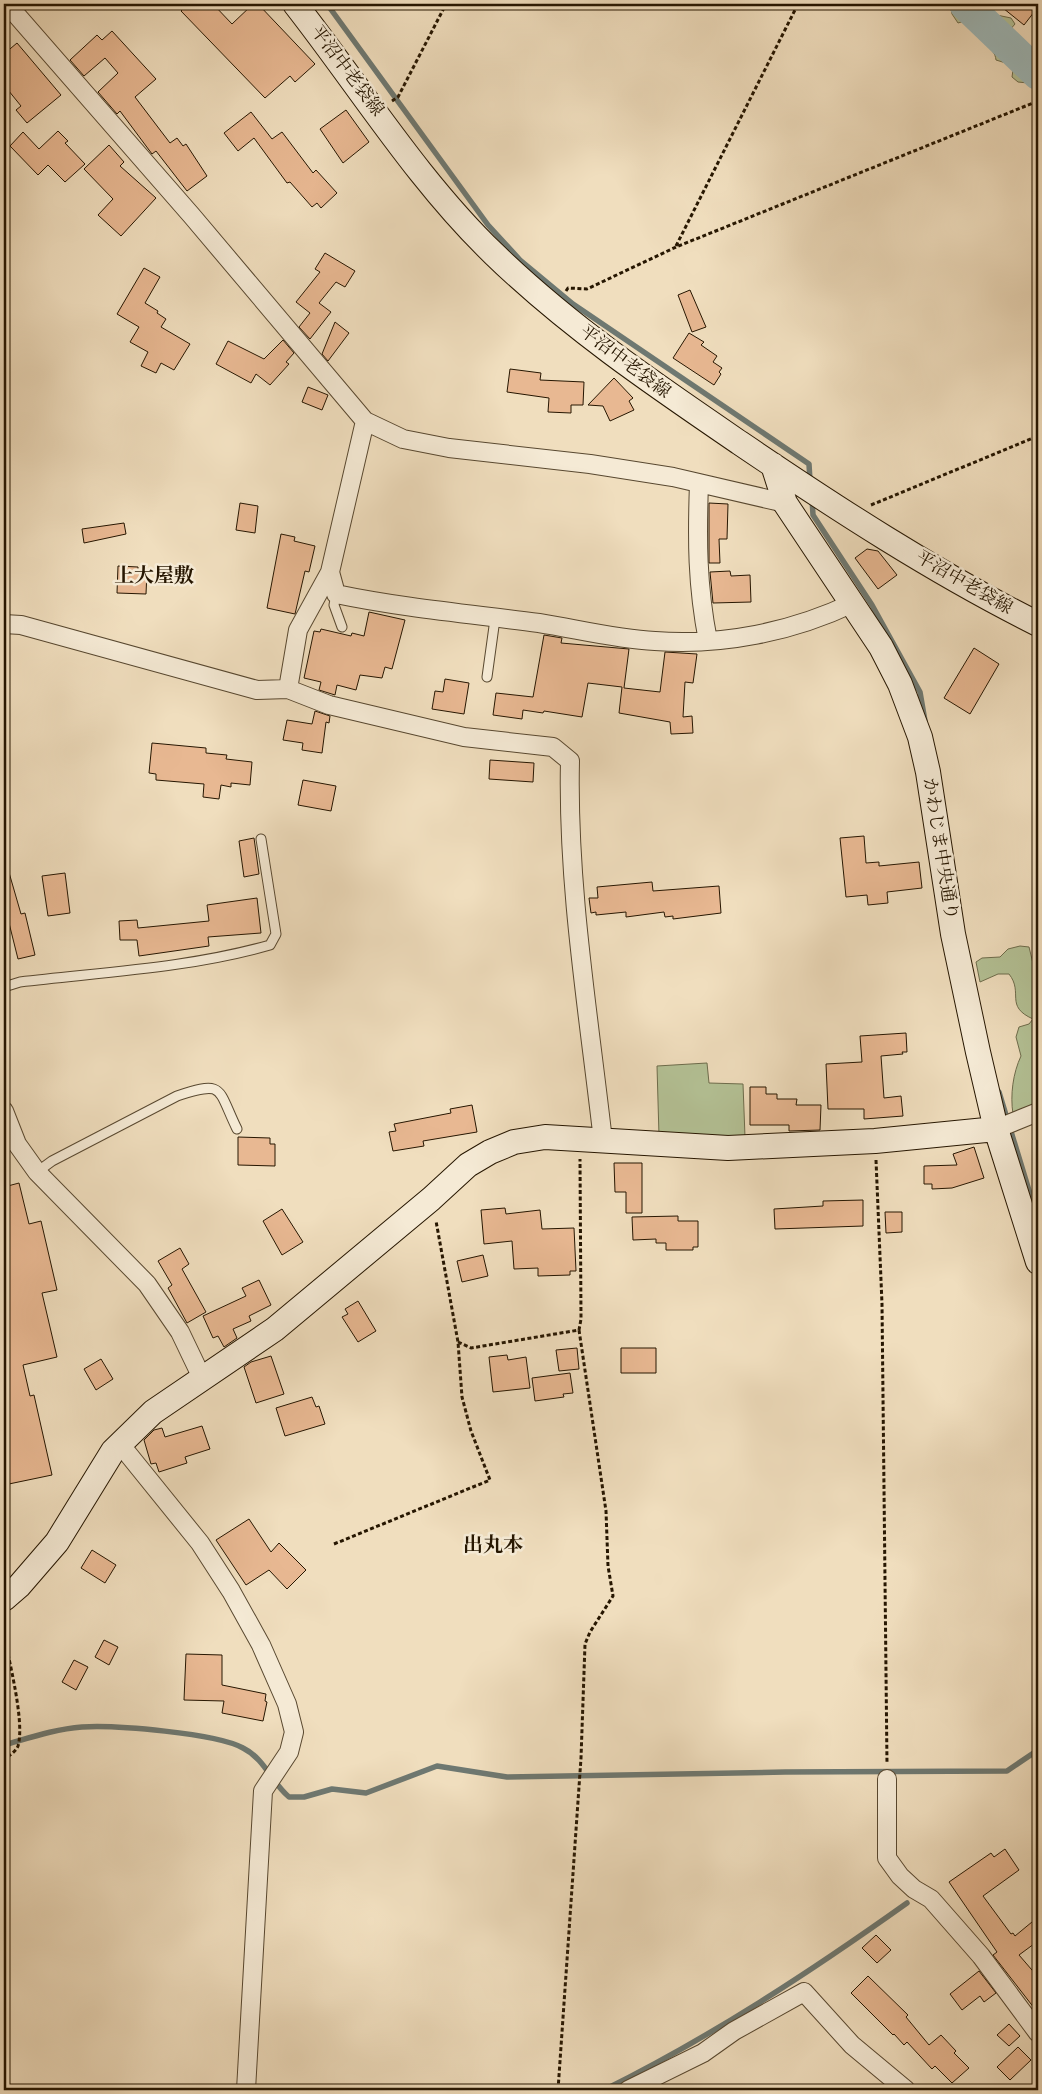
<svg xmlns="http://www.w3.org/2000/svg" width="1042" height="2094" viewBox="0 0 1042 2094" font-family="'Old Standard TT','Noto Serif JP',serif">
<rect width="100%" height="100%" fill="#f0debe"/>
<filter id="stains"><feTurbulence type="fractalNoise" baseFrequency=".004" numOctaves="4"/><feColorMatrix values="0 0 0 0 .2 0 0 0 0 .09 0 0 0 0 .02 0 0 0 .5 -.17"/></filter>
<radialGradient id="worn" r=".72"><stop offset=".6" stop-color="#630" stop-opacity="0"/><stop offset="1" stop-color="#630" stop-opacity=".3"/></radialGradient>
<!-- green -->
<path fill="#b4c296" stroke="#6d6c4c" d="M950,4H988L987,7L992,14L1011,18L1015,24L1009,31L1017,42L1027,50L1038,49V84L1018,82L1012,77L1013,70L1009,64L996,60C995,52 992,52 988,46C980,35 980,29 968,20L958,23L952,14Z
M1020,946L1029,947L1038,984V1118L1013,1114C1010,1095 1013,1073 1021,1056L1016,1037L1019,1027L1029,1024L1033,1019C1004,1006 1024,993 1009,974H998L980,982L976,962L982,958L1000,957L1008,949Z
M707,1063L709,1083L743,1084L745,1137L659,1136L657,1066Z"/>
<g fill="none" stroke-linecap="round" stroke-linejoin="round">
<!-- stream -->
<path stroke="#6e7871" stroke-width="5.5" d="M327,4L488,225L520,260L573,304L809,464L810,481
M812,498L813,515L872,605L920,692L925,721
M999,1092L1038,1220
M4,1745C29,1738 55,1729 82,1727C115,1725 216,1733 243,1748C265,1759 271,1782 289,1797H304L332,1789L366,1793L437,1766L507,1777L785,1772L1007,1771L1038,1750
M604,2090C711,2037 810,1972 907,1903"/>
<!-- river -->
<path stroke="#9ebabb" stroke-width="32" d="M965,4L1038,74"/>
</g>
<!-- building -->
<path fill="#e8b892" stroke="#261601" d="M188,4H213L232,24L253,4H258L315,64L295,82L290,76L265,98L181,11Z
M998,4H1038V7L1024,25Z
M112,31L156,79L135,97L170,143L177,138L183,146L186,144L207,176L187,191L156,151L152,154L120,111L117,114L98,92L118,73L105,58L84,76L70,60L97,35L102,40Z
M17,43L61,95L27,123L16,110L21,106L4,85V54Z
M346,110L369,142L343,163L320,129Z
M251,112L272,139L282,132L313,173L316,170L337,193L321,208L317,203L312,207L290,182L287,183L254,138L238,151L224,133Z
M58,131L68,141L65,143L85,164L65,182L48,165L38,175L10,146L23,132L39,149Z
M109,145L124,162L120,166L156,198L121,236L98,215L113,199L84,169Z
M325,253L355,271L345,287L336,282L319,303L331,312L310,339L299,327L310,313L296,302L320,272L315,269Z
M144,268L160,277L145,303L158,311L157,313L166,319L161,327L190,344L174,370L161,363L156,373L141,366L148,352L130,342L139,327L117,314Z
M690,290L706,327L692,332L678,295Z
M335,322L349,333L328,361L322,354Z
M689,333L704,342L701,345L717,356L713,362L722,368L719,372L721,374L714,385L673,358Z
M283,340L294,353L286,362L289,364L270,385L256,374L251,383L216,364L228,341L264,359Z
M510,369L541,373L540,380L584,382L583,405H571V413L548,412L549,398L507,392Z
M614,378L633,398L629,401L634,410L610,421L603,406L588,405Z
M308,387L328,395L322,410L302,402Z
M240,503L258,506L255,533L236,530Z
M709,503L728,504L727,539H719L720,563H709Z
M124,523L126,534L84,543L82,529Z
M281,534L295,537L294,541L315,546L309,572L305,571L295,614L267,608Z
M867,549L878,551L897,575L878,589L855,558Z
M118,566L138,567V571H147L146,594L117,593Z
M730,571L731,576L750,575L751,602L713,603L710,572Z
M369,612L405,620L392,669L385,667L382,678L360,675L356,690L337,685L335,695L319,690L321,682L304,678L314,631L320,632L321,629L351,636L352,633L364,636Z
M544,635L562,638L561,643L629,649L624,688L660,692L665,652L697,654L693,683L685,682L683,717L692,716L693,733L671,734L670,722L619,713L622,687L588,683L582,717L544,711L543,713L523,710L522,719L493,715L496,693L533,697Z
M974,648L999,664L970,714L944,698Z
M445,679L469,683L464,714L432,709L435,691L443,692Z
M315,711L330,716L329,723L326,722L322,753L302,750L303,743L283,740L287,720L312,724Z
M152,743L206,748V753L227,755L226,759L252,762L250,785L231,783V787L221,785L219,799L203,797L204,784L156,780V774L149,773Z
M490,760L534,763L533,782L489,779Z
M303,780L336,786L331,811L298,805Z
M864,836L866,863L879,862V866L919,862L922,888L887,892L888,903L868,905L867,895L846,897L840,838Z
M254,838L259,874L244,877L239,841Z
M8,869L21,914L25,913L35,955L18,959L7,915L4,916V870Z
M65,873L70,913L48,916L42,876Z
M652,882L653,891L719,886L721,913L673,919V916L665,917L664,912L626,917V912L596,915V912L591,913L589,898H598L597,887Z
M257,898L261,933L208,937L209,946L139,956L137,940H120L119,921L137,920L138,928L209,921L207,905Z
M906,1033L907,1052H902L903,1054L881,1056L884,1098L901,1096L903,1116L864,1119V1109H828L826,1064L862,1062L860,1036Z
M750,1087H766V1094H777V1099H797L796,1105H821L820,1130L789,1131V1125H750Z
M472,1105L477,1132L423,1141L424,1146L393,1151L389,1132L396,1131L394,1124L451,1113L450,1109Z
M238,1137L270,1138V1144H275V1166L238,1165Z
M974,1147L984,1178L952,1188L932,1189V1184H924V1166L957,1165L953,1154Z
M614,1163H642V1213H626V1192H615Z
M19,1183L29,1224L41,1221L57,1290L42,1293L57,1357L23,1365L30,1396L34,1395L52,1475L4,1485V1187Z
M863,1200V1226L775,1229L774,1209L823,1206V1201Z
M505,1208L506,1214L540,1210L542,1229L574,1228L576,1271H570V1275L538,1276V1268L514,1269L512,1241L484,1244L481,1210Z
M282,1209L303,1242L282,1255L263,1221Z
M885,1212H902V1232L886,1233Z
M678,1216V1221H698V1247H693V1250H666V1243H656V1239L633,1240L632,1217Z
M180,1248L189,1264L182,1269L206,1312L187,1323L168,1288L172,1285L158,1261Z
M483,1255L488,1276L462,1282L457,1261Z
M259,1280L271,1305L249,1316L251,1321L233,1329L237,1338L224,1347L218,1336L213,1338L203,1316L246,1296L242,1288Z
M358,1301L376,1331L358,1342L342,1317L348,1314L345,1309Z
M577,1348L579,1369L559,1371L556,1350Z
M621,1348H656V1373H621Z
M507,1355L508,1360L526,1357L530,1388L493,1392L489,1357Z
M271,1356L284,1394L256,1403L244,1367L251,1362Z
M101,1359L113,1379L96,1390L84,1369Z
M570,1373L573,1393L563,1394L564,1397L535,1401L532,1378Z
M312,1397L316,1407L319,1406L325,1424L285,1436L276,1408Z
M202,1426L210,1449L185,1457L187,1463L159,1472L156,1463L151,1464L144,1440L154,1430L162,1428L165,1437Z
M249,1519L271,1552L279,1543L306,1570L287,1589L269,1570L246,1585L216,1540Z
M92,1550L116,1565L105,1583L81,1568Z
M104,1640L118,1647L109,1665L95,1657Z
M186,1654L222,1655V1685L266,1694L265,1701L267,1702L263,1721L222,1713L224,1701L184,1700Z
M74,1660L88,1667L76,1690L62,1682Z
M1005,1849L1019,1870L983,1896L1011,1934L1013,1933L1015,1936L1038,1917V1941L1019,1955L1038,1977V2013L993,1955L997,1952L949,1882L991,1853L994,1857Z
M876,1935L891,1950L877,1963L862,1948Z
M979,1971L996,1993L984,2002L980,1996L962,2010L950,1994Z
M868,1976L908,2015L906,2017L929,2045L941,2035L956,2051L954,2053L969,2068L952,2083L935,2066L932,2069L907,2042L904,2045L894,2034L893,2035L851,1993Z
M1009,2024L1020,2036L1009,2046L997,2035Z
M1018,2047L1031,2060L1010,2080L997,2067Z"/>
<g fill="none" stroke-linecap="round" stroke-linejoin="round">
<!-- lane casing -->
<g stroke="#584830" stroke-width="11">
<path id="lane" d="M336,594L334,605L342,627
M487,677L495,619
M4,987L20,982C104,972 189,968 270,945L276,934L261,839
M37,1172L52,1161L177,1096C225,1080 217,1088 237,1129"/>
</g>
<!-- street casing -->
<g stroke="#584830" stroke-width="20">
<path id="street" d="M7,4L192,216L365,421L403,439L449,448L590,464L673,477L785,503
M699,483C697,539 697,585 708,641
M330,572L336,594C403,608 471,614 539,623C577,629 615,639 655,641C722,646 792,632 853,603
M4,624L21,625L257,690L288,689L329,705L464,737L553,747L570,761C567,887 589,1016 603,1141
M288,689L298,630L330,572L365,421
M4,1111L17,1144L37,1172L147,1284L180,1332L203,1380
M996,1129L1038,1112
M120,1444L200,1543L231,1591L261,1645L287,1704L294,1732L289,1752L263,1791L246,2090
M887,1779V1858L900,1876L914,1889L931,1899L981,1956L1038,2033
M628,2090L703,2053L734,2031L804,1992L852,2045L906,2090"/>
</g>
<!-- secondary casing -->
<g stroke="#261601" stroke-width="26">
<path id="secondary" d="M295,4C360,87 418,181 494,254C568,326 655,385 740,443C836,508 934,572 1038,624
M773,465L785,503L881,647L900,684L920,737L928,772L953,934L978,1052L996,1129L1038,1262
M4,1599L19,1586L57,1542L113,1451L153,1412L275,1329L431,1199L468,1165L490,1152L514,1142L545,1137L728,1148L875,1141L996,1129"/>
</g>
<!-- path -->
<path stroke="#261601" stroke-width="3" stroke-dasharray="4 2.5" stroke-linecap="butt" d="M392,101L398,97L446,4
M676,246L798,4
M566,291L568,288L587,289L676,247L1038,101
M871,505L1038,436
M876,1160L882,1304L887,1764
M458,1342L471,1348L579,1330L581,1319L580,1159
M334,1544L490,1480L471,1431L462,1397L458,1342L436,1221
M4,1635C9,1661 25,1722 18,1746C16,1751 9,1757 4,1758
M558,2090L581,1758L585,1644L590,1632L613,1596L608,1566L606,1511L579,1330"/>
<!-- lane -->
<use href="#lane" stroke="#f5ead5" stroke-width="9"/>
<!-- street -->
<use href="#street" stroke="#f5ead5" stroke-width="18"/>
<!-- secondary -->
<use href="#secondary" stroke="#f5ead5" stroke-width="24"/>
</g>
<g text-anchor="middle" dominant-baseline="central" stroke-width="5" stroke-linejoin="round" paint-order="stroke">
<!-- street labels -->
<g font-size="18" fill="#261601" stroke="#f5ead5">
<text transform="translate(347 71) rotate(53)">平沼中老袋線</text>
<text transform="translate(625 362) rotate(37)">平沼中老袋線</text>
<text transform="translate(964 583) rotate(30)">平沼中老袋線</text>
<text transform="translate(940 849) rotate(81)">かわじま中央通り</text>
</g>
<!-- quarter labels -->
<g font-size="20" font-weight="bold" fill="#261601" stroke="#f5ead5">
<text x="154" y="577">上大屋敷</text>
<text x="493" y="1546">出丸本</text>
</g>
</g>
<!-- margin -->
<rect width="1042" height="2094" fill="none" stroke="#f0debe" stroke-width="20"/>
<rect x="5" y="5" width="1032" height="2084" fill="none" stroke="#261601" stroke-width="2.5"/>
<rect x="10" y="10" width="1022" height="2074" fill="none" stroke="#261601"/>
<rect width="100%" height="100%" filter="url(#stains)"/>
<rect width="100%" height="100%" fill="url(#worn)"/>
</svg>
